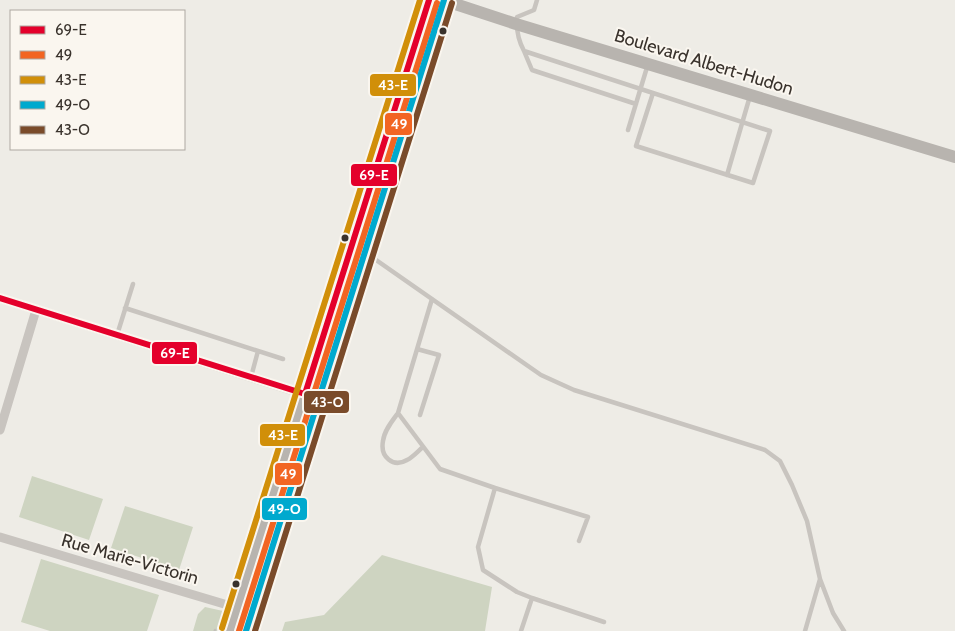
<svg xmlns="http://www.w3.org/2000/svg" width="955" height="631" viewBox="0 0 955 631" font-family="Cabin,sans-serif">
<rect width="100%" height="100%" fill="#eeece6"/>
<!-- green -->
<path fill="#ced4c1" d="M32,476L103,499L89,540L19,517Z
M125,506L193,527L179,570L111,548Z
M382,555L492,587L485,631H282L285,622L324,615Z
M41,559L159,595L147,631H50L21,622Z
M205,607L223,611L217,631H193L198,614Z"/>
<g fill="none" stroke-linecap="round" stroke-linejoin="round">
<!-- path -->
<path stroke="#c1bdb7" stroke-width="2" stroke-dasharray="2.5 2.5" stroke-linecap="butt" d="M214,631L221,624"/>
<!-- lane -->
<path stroke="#c8c4bf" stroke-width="4.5" d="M524,51C518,40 516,30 517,17L534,10L537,0
M636,104L532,70L524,51L770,131L753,183L636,146L653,93
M628,130L648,64
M727,175L750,96
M366,253L541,375L574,390L765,450L780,461L792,485L807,521L820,579L833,613L844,631
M432,299L398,413L440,469L495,488L478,547L483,570L517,592L532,598L521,631
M125,308L283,359
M117,335L133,284
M417,349L439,355L420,415
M251,377L258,351
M398,413C392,421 384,431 383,441C380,457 393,468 407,460C413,457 418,451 423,447
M495,488L588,517L579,541
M532,598L604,622
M805,631L820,579"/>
<!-- street -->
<path stroke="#c8c4bf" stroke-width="9" d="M0,298L319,399
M0,430L36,310
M0,537L251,612"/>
<!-- secondary -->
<path stroke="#b8b4af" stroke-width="12" d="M443,0L516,24L955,157
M230,631L429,0
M246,631L444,0"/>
<!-- bus-1 casing -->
<g stroke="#faf6ef" stroke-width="10">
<path id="bus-1" d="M0,298L305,394L429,0"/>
</g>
<!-- bus-2 casing -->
<g stroke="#faf6ef" stroke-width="10">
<path id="bus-2" d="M239,631L437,3"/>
</g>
<!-- bus-3 casing -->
<g stroke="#faf6ef" stroke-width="10">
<path id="bus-3" d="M222,628L420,0"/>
</g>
<!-- bus-4 casing -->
<g stroke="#faf6ef" stroke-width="10">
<path id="bus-4" d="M246,631L444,0"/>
</g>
<!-- bus-5 casing -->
<g stroke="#faf6ef" stroke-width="10">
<path id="bus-5" d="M255,631L452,3"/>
</g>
<!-- bus-1 -->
<use href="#bus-1" stroke="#e4002b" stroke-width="6"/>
<!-- bus-2 -->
<use href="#bus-2" stroke="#f26522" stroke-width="6"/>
<!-- bus-3 -->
<use href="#bus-3" stroke="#d18f09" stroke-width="6"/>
<!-- bus-4 -->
<use href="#bus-4" stroke="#00a9ce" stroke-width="6"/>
<!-- bus-5 -->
<use href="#bus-5" stroke="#7a4b2a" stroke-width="6"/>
</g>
<!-- markers -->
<g fill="#39322c" stroke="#faf6ef" stroke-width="2">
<circle cx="443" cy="31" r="4.5"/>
<circle cx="345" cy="238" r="4.5"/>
<circle cx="236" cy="584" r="4.5"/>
</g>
<g text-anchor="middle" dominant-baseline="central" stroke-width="4" stroke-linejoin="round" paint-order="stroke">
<!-- street labels -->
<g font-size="18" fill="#39322c" stroke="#faf6ef">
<text transform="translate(704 62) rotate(17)">Boulevard Albert-Hudon</text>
<text transform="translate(130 559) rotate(16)">Rue Marie-Victorin</text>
</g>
</g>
<g stroke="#faf6ef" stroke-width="2">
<rect x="369" y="73" width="48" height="24" rx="5" fill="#d18f09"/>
<rect x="384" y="112" width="29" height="24" rx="5" fill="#f26522"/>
<rect x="350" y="163" width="48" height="24" rx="5" fill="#e4002b"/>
<rect x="151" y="341" width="47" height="24" rx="5" fill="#e4002b"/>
<rect x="303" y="390" width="47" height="24" rx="5" fill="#7a4b2a"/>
<rect x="259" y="423" width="47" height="24" rx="5" fill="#d18f09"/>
<rect x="274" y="462" width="29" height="24" rx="5" fill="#f26522"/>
<rect x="261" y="497" width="47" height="24" rx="5" fill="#00a9ce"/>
</g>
<g font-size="14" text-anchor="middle" font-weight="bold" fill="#fff">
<text x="393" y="90">43-E</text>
<text x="399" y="129">49</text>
<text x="374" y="180">69-E</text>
<text x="175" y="358">69-E</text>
<text x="327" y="407">43-O</text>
<text x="283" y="440">43-E</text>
<text x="288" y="479">49</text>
<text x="284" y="514">49-O</text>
</g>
<!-- legend -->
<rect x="10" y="10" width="175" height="140" fill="#faf6ef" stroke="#ada8a1"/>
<rect x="20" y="26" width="25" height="8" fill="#e4002b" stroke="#ada8a1"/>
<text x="55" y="35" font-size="15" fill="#39322c">69-E</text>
<rect x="20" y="51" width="25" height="8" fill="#f26522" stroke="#ada8a1"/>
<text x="55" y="60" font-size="15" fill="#39322c">49</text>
<rect x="20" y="76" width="25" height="8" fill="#d18f09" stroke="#ada8a1"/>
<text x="55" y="85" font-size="15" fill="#39322c">43-E</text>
<rect x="20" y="101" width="25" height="8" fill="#00a9ce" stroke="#ada8a1"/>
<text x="55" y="110" font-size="15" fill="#39322c">49-O</text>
<rect x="20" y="126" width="25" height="8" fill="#7a4b2a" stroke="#ada8a1"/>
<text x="55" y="135" font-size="15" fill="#39322c">43-O</text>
</svg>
